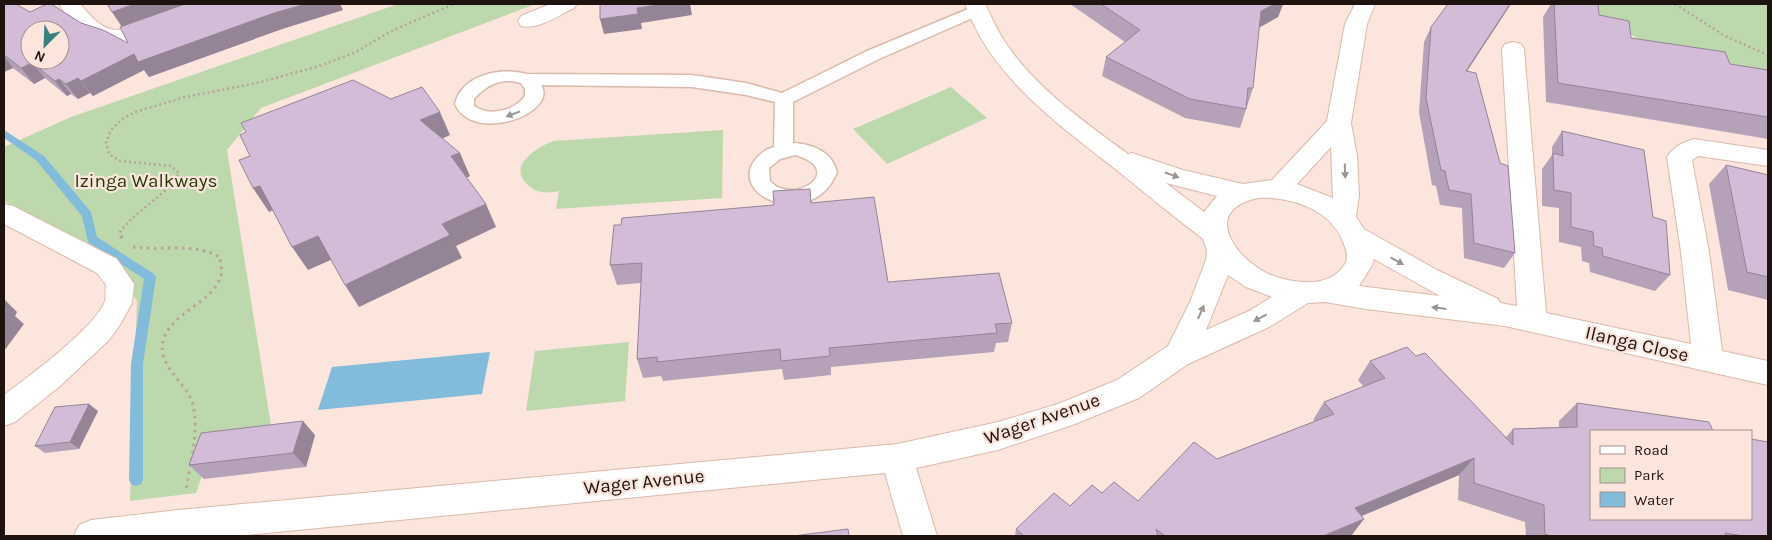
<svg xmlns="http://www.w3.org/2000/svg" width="1772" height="540" viewBox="0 0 1772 540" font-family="Karla,sans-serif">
<rect width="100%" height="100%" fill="#fbe5dd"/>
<!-- green -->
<path fill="#bed8ae" d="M398,4H536L261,108L227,150L273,438L212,445L196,493L130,501L137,301L120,272L101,255L4,201V147L71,117Z
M1569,4H1768V82L1657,48Z
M951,87L987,118L887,164L853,129Z
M723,130L722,198L556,209L559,191C554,192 548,193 543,192C537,192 530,188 526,183C508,165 538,147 553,141Z
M629,342L625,401L526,411L535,351Z"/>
<!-- water -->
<path fill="#82bcda" d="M490,352L482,394L318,410L332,367Z"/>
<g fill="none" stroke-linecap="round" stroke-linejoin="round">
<!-- stream -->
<path fill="#82bcda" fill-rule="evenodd" d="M4,130L44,156L91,212L97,237L154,274L156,277L143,364V480L141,484L136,486L131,484L129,480L131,364L144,279L88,242L82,216L36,160L4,138Z"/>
<!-- lane casing -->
<g stroke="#dbb9ab" stroke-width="3">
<path id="lane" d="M978,5L984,7L986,10L984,13L879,59L793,102V143C813,144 832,152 837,172C815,229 732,200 753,163C758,155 764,150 774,147L775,102L746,95L692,87L541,85C559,113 473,145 455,104C462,74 502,67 527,74L692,75L746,83L782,93L867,51ZM512,81L521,83L525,89V96C514,111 489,117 474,106V99C484,87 497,80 512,81ZM795,155C848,170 793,207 770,181L769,168L780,159Z"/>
</g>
<!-- street casing -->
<g stroke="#dbb9ab" stroke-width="2">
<path id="street" d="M59,4H80C91,16 101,30 119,30L193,4H222L219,8L121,44C93,43 73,27 59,4Z
M550,4H577L574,8C559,15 539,30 521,26L518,21L521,16Z
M965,4H985C992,18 998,32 1007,45C1038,90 1085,122 1128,154L1132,153L1183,170L1243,184L1272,180L1327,121L1345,24L1355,4H1375L1367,24L1351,123L1357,156L1359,195L1356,217L1364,229L1437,270L1498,299L1500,303L1517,306L1502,49L1505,44L1513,42L1521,44L1524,49L1546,313L1691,344L1681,252L1667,157C1673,147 1683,142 1694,139L1768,150V166L1698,156L1692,160L1709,252L1722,351L1768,361V385L1505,326L1366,309L1325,302L1308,303L1269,327L1188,364L1139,398L1075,424L998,450L916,468L937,536H903L885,473L235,536H74L79,525L91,520L178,510L897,444L998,422L1058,404L1117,380L1168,346L1190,302L1206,260L1207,250L1203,239C1173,216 1144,192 1114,168C1055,122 991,76 965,4ZM1331,147L1333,198L1297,184ZM1166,183L1217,196L1204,212ZM1258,198C1289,196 1331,209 1343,242C1346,249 1349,258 1345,264C1338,276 1325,281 1313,282C1296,283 1276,279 1261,270C1230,251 1205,209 1258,198ZM1374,259L1440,296L1359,286L1371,267ZM1228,275L1246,287L1272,297L1249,311L1206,330Z
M4,204L13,206L117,259L134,284L132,303L120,325L109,340L60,386L15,422L4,426V395C27,378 96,327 105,301C106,296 105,290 106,285L97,273L4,224Z"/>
</g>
<!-- path-far1 -->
<path stroke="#b6a49d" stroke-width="2.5" stroke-dasharray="2 3" stroke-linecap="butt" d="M1675,4L1725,36L1768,55
M122,237L120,232C137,209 164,198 179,173L171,166L120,161L109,154L106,142L111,130L122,119L135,112L185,97L257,83L319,66L354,53L391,31L454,4"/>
<!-- path -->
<path stroke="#b6a49d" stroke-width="3" stroke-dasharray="2.5 4.5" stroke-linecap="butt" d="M121,236L122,239
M133,247C164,251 191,242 220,257C220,263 223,270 221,276C212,304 171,312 163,341C157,367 187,382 193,405C199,432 191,462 186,489"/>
<!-- lane -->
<use href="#lane" fill="#fff" fill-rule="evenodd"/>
<!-- street -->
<use href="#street" fill="#fff" fill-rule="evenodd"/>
</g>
<!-- wall -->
<path fill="#b5a2b9" d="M4,4L128,43L343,10L282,29L149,77L144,70L93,96L90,93L78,99L71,94L67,96L45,78L34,84L13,68L4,72Z
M1070,4H1283L1278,17L1259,27L1253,88L1240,128L1185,118L1102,76L1106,57L1125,42Z
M1551,4H1598L1599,15L1631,38L1730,64L1768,70V139L1546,102L1543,17Z
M1431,27L1467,71L1515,253L1504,268L1464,258L1462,208L1440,205L1436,186L1432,185L1419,112L1424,42Z
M1562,131L1653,217L1670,275L1655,291L1590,272L1589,263L1582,261L1581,247L1559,242V208L1542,206V169L1552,155V147Z
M1726,165L1768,175V300L1728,290L1709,184Z
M811,203L888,282L1012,323L1008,342L996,343L994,352L831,367V375L784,380L782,369L663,381L661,376L643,378L637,359L641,283L617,285L610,265Z
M1416,356L1506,437L1513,429L1559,427V421L1577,403L1713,431L1768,536H1526L1525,522L1458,500L1459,475L1362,516L1351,536H1015L1016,529L1102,493L1138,501L1217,459L1315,421L1313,420L1324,402L1364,387L1358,380L1370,361Z
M98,411L79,449L45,453L35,446Z
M315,435L306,467L204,479L189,465Z"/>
<!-- shaded-wall -->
<path fill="#948496" d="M135,4H188L122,27L112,12Z
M306,4H340L343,10L282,29L149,77L144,70L93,96L81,81L134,54Z
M665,4H690L692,15L641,23L642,29L604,34L600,19L637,8Z
M1275,4H1283L1278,17L1255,30L1261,11Z
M1510,4H1511L1458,85L1466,71Z
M4,56L13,68L4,72Z
M32,63L45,78L34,84L21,68Z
M78,78L90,93L78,99L66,84Z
M59,79L71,94L67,96L55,81Z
M440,112L450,135L431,144L420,120Z
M460,153L470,176L462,180L451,156Z
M260,186L276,209L269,212L253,188Z
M486,204L496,227L456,246L462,258L359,307L345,285L442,224Z
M318,236L333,259L308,270L292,247Z
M4,299L17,312L15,316L24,324L4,351Z
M89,404L98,411L79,449L70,442Z
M303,421L315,435L306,467L293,453Z
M1474,458L1459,475L1342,524L1355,508Z
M1364,519L1351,536H1323Z"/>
<!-- building -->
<path fill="#d3bcd7" stroke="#948496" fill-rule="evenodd" d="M4,4H16L30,12L47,4H51L81,23L103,30L128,43L120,27L185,4H306L274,13L138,62L134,54L81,81L78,78L66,84L59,79L55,81L32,63L21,68L4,55ZM30,30H60V60H30Z
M107,4H135L112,12Z
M600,4H665L637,8L638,14L600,19Z
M1101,4H1275L1261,11L1253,88H1248L1246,109L1190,99L1106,57L1140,30Z
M1448,4H1510L1466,71L1476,73L1500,163L1508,166L1515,253L1474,243L1471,194L1449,190L1445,171L1441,170L1426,98L1431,27Z
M1554,4H1598L1599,15L1629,21L1631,38L1725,52L1730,64L1768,70V117L1558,83Z
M353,80L391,99L422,87L440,112L420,120L460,153L451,156L486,204L442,224L450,235L345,285L318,236L292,247L260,186L253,188L239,160L250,156L240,135L246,132L241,123Z
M1562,131L1644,150L1653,217L1666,221L1670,275L1603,256L1602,248L1594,246L1593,232L1571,227V193L1554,190L1553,153L1563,156Z
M1726,165L1768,175V277L1747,272Z
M810,189L811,203L874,197L888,282L999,273L1012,323L995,324L997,333L829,348L830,356L781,361L780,349L657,362V357L637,359L642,263L610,265L614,225H621L622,218L774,205L773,191Z
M4,309H7L4,314Z
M1407,347L1416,356L1425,353L1513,445V429L1577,427V403L1709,422L1713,431H1591V519H1751V439L1768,442V536H1744L1725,533L1726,536H1551L1545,534L1544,505L1474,483V458L1355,508L1364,519L1323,536H1165L1156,529L1158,536H1024L1016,529L1054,493L1070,506L1092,485L1102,493L1114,482L1138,501L1194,442L1217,459L1334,414L1324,402L1385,378L1370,361Z
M89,404L70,442L35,446L55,407Z
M303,421L293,453L189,465L201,433Z
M848,529L849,536H793Z"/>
<!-- one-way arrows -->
<defs><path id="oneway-solid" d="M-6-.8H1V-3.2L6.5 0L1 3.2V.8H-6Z" transform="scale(1.25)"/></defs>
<g fill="#9a9593">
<use href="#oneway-solid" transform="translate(513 114) rotate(159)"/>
<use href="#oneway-solid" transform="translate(1345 171) rotate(88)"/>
<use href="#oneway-solid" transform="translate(1172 175) rotate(19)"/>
<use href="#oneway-solid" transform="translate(1397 261) rotate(29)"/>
<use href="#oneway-solid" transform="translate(1439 308) rotate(-173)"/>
<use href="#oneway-solid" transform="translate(1201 312) rotate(-66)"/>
<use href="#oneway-solid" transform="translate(1260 318) rotate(152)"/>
</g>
<g text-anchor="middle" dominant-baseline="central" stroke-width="4.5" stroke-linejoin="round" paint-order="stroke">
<!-- park labels -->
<g font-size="19" fill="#1d3803" stroke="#fbe5dd">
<text x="146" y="181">Izinga Walkways</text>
</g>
<!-- street labels -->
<g font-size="19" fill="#1f130f" stroke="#fbe5dd">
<text transform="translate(1637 344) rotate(13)">Ilanga Close</text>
<text transform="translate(1042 419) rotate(-19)">Wager Avenue</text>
<text transform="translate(644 482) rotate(-6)">Wager Avenue</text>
</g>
</g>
<!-- border -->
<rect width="1772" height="540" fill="none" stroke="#1f130f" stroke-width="10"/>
<!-- legend -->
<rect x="1590" y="430" width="162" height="90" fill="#fbe5dd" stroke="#a3918b"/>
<rect x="1600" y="446" width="25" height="8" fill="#ffffff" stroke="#a3918b"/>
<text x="1634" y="455" font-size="15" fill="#1f130f">Road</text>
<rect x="1600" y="468" width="25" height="15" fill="#bed8ae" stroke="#a3918b"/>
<text x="1634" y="480" font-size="15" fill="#1f130f">Park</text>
<rect x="1600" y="492" width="25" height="15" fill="#82bcda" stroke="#a3918b"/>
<text x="1634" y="505" font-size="15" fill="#1f130f">Water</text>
<!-- north arrow -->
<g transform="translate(45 45) rotate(204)"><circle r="24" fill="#fbe5dd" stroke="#a3918b"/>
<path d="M0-4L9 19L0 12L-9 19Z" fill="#37807e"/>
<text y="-8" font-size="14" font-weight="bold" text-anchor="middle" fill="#1f130f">N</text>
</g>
</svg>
